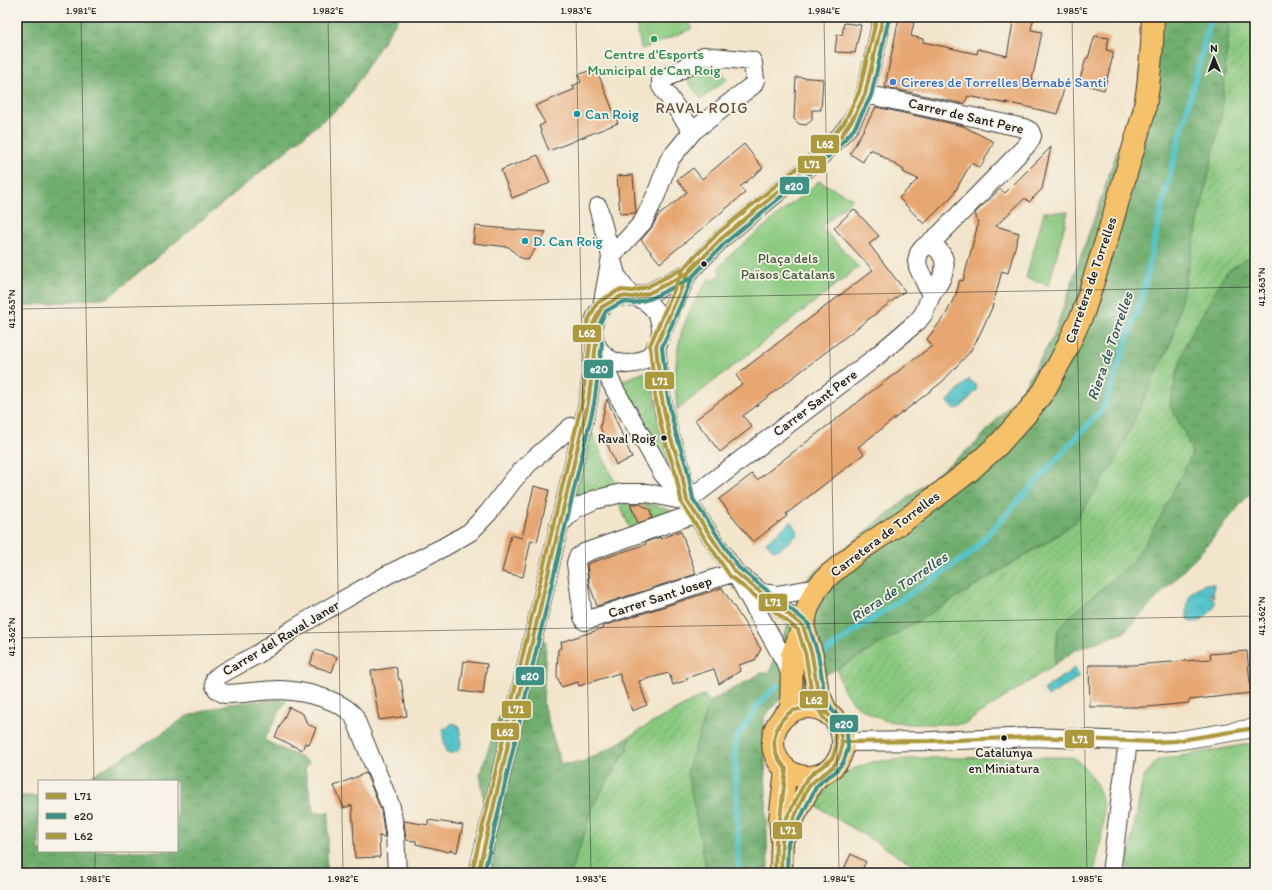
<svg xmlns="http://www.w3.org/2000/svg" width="1272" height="890" viewBox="0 0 1272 890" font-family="Itim,sans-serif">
<defs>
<pattern id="grass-dots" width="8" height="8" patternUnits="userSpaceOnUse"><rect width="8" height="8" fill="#8bc980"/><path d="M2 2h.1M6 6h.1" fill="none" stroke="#77ac6e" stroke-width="1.8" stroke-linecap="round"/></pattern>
<pattern id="forest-crowns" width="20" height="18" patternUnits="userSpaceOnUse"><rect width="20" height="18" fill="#70ad6e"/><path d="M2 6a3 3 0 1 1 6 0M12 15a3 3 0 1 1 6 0" fill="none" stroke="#5b8c5a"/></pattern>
<pattern id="garden-furrows" width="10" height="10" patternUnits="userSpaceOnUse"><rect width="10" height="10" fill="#8bc980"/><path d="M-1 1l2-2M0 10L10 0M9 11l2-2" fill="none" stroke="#77ac6e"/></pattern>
<pattern id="water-ripples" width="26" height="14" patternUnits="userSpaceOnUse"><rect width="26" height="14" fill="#55c3c9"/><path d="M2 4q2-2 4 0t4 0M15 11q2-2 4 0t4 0" fill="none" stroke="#49a7ac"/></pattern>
</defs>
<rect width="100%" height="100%" fill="#f7f3e8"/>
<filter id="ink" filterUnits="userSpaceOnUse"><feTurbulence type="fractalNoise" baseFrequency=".025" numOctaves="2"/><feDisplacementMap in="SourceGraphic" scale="8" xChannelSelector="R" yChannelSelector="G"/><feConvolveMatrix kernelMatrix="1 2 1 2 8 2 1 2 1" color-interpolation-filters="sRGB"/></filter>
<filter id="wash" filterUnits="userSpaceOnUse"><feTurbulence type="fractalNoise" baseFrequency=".012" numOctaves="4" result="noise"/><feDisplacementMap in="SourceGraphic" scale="16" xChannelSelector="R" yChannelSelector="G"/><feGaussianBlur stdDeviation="0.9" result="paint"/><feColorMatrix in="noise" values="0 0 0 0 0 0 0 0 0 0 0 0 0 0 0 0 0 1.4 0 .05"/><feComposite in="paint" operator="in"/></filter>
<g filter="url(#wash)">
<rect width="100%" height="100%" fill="#f2e5cc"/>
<!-- grass -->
<path fill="url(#grass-dots)" stroke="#54724e" d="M1044,212H1068L1049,285L1026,278Z
M1255,743V873H1127L1131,843L1143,779L1157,760Z
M1073,757C1116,791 1104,827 1094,873H931L902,858L816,806L831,782L840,774L872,762L917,758Z"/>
<!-- forest -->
<path fill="url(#forest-crowns)" stroke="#466445" d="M17,17H399L344,103L109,297L17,307Z
M1145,17H1230L1221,118L1173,338L1114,463L1075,522L1056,536L864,654L779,700L764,717L768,873H707L687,771L710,702L761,673H769L806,579L976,443L1021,392L1053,337L1139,88Z
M1255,253V494H1249L1202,551L1123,633L1077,649L1054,665L1058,629L1073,613L1132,563L1155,527L1192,454L1184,431L1170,406L1176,376L1186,343L1226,272Z
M529,629L546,642L543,704L561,764L580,763L608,749L630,736L628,748L595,802L571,873H470L485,804L480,774Z
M287,699L264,740L309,762L305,769L314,813L329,812L326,873H17V796H39V851H177V781H83L151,741L187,716L228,704Z"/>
<!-- park -->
<path fill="#8bc980" stroke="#54724e" d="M512,17H563L515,21Z
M631,17H690L691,29L643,49L641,48L636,22Z
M819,181L853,199L821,227L859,267L677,410C672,357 678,321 710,278L714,281L721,272L718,269L730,255Z"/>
<!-- garden -->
<path fill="url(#garden-furrows)" stroke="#54724e" d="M1230,17H1255V253L1226,272L1186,343L1176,376L1170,406L1184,431L1192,454L1155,527L1132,563L1073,613L1058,629L1054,665L964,724H911L887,721L872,715L853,703L843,689L837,669L864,654L1057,536L1075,522L1114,463L1173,338L1221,118Z
M712,60L727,79L701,99L687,80Z
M645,372L649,375L653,388L666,446L670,477L620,384L623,380Z
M591,431L617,487L579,498L576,494L589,432Z
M622,502C643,502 655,503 675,513L654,521L648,506L645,507L640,504L631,508L639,526L630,529L619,503Z
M704,695L710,702L687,771L707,873H571L595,802L628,748L630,736L650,724Z"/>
<!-- water -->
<path fill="url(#water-ripples)" stroke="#387072" d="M969,379L976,385V391L960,408L954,409L947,402Z
M791,522L797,529L796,536L780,549L773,550L766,542Z
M1206,584H1214L1213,592L1214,597H1213L1211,593L1209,594L1215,602L1213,609L1201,621L1191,622L1187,617C1187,601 1188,589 1206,584Z
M1075,668L1080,676L1048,697L1044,689Z
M452,723L458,725C461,733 462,740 460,749C456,753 452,754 446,753C445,748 442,733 443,729L447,728Z"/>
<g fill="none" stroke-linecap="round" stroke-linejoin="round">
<!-- stream -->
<path stroke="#55c3c9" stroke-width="6" d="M819,657L857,629L970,554L1104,407L1142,297L1166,190L1210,22L1208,17
M739,873L735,758L736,738L761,702L778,685"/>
</g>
<g id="blocks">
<!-- building -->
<path fill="#e7a773" d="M899,17H915L911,36L923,39V42L977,54L978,49L1007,56L1014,17H1034L1031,30L1042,32L1032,80L1064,88L1058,114L1005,102L1008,104L968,96L964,104L885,87Z
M844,23L861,25L855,53L835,52L837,34L842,35Z
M1095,36L1109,38L1106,50L1114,52L1104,90L1079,83L1086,58H1088Z
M596,68L618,123L549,151L539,126L545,123L535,106L575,89L572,86L581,82L578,75Z
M796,77L823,79L821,110H812V120L806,125L799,124L794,119Z
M876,107L963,126L994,142L980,168L971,163L953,195L924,224L899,198L918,179L903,172L904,170L871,149V151L869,150L863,162L850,154Z
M744,144L763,168L740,187L745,193L660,263L641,240L652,227L658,216L687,192L677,180L693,168L702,179Z
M1051,147L1042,189L1029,202L1025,198L996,226L1019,233L1008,273L1002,271L992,308L978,338L969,353L942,382L858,447L864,454L786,514L787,516L753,542L719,499L752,474L757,480L835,420L868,394L932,346L927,339L946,314L956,294L960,280L963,281L978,224L975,213L1000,189L1005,193Z
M538,155L550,183L512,198L501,170Z
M633,175L636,213L620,214L617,176Z
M854,209L879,236L869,244L905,291L743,416L752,427L720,452L695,420L742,384L736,375L873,270L834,228Z
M475,226L520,230L546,232L528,260L519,257L509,247L473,243Z
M607,399L632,458L616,465L600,427Z
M534,486L549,490L537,542L531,540L523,577L502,572L511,535L522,538Z
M630,504H640L650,510L652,518L638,523Z
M681,531L696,574L597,606L589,583L587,564L646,544V542L660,537V539Z
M722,588L761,649L755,660L739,665L740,671L719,684L714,669L686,678L687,680L673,685L669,673L639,681L647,705L632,711L619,673L579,686L578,682L561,687L557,676L558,649L562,648L561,642L604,628L603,626Z
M315,650L337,657L332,672L310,665Z
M1247,651L1251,693L1189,700V703L1147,707H1090L1089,665H1133L1211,659L1210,654Z
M464,661L487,664L483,694L460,691Z
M396,667L399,680H401L407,716L379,720L371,671Z
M289,707L303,714L307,724L316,728L309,744L305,743L302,750L275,737Z
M366,773L381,810L385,837L379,836L380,857L355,858L352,805L344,808L334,786Z
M428,820L463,825L457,852L450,850L449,852L416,844V841L406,840L404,821L428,825Z
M851,854L866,862L860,873H842Z"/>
</g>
</g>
<g filter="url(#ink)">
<use href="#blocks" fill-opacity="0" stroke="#3c3a36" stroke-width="1"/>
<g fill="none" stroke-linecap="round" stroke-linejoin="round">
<!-- street casing -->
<g stroke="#3c3a36" stroke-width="20">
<path id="street" d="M865,94L1024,128L1030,131L1032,136L1030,141L1025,147L940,234L923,248L919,253L917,261L918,267L931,295C940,283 951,266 940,252C937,247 932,245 927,245
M598,207L616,275L631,296
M593 330a34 34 0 1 1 68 0a34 34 0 1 1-68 0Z
M633,297L649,293L688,273
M602,307L611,257L643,222L656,195L669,160L693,131L753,85L755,80L753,63L752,61L704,56L661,81V86L691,129L693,131
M660,336L688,273L722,238L812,164L831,146L849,126L861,104L865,94L883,17
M656,346L661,394L665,415L670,436L681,469L687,500
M600,352L610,380L616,392L663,474L687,501L735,572L787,665L791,676
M687,501L872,360L918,321L924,313L931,295
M694,514L584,553L578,557L576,563L583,617L585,621L735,572
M559,525L575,509L594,500L622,493H647L687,501
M743,578L803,626
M761,593L777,595L817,588
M843,742L930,741L1033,737L1153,742L1175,741L1255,728
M397,873L395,833L391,807L354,716C340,699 303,691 280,690C262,690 243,694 225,694C218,691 213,687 215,679L221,674L258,654L292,630L317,615L387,575L444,547L470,532L489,512L514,479L528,464L571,427L582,426
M478,873L588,403L596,344
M1111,873L1128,741"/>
</g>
<!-- primary casing -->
<g stroke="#3c3a36" stroke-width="24">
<path id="primary" d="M803,626L812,655L818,693L827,713
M773 742a35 35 0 1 1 70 0a35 35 0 1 1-70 0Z
M791,712L792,656L803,626L808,607L817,588L829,575L857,552L909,517L968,472L999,444L1026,414L1044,391L1063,356L1083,313L1108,235L1144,112L1148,87L1152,45L1153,17
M782,840L811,784L819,775
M781,873L782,841L780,819L786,769"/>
</g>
<!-- street -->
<use href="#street" stroke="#fff" stroke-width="18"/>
<!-- primary -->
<use href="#primary" stroke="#f5c16b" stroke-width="22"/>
<!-- bus-1 casing -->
<g stroke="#f7f3e8" stroke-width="7">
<path id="bus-1" d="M697,262L688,273L656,346L661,394L665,415L670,436L681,469L687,501L735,572L803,626L812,655L818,693L827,713
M804,708C808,708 813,708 816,709C840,715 849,744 835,764C828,774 816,776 808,788C803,797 799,807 795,816C791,825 786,833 782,841L780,819L786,769C783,765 779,760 777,756C770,740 777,720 792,711C795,710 800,709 804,708Z
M843,742L930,741L1033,737L1153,742L1175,741L1255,728
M478,873L588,403L596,344L593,334V324L602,307L621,296L633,297L649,293L688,273L722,238L812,164L841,136L854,117L865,94L883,17
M781,873L782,841"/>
</g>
<!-- bus-2 casing -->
<g stroke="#f7f3e8" stroke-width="7">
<path id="bus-2" d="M484,873L594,404L602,344L599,333V325L606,311L622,302L634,303L652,298L691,278L704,264
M787,873L788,843L816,787L823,780L834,773L843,763L848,749L847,731L843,721L832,710L824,691L818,654L808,623L739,568L693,499L687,468L676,434L671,414L667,393L662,347L693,276L726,242L816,168L835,150L854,129L871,96L889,18"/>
</g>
<!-- bus-3 casing -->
<g stroke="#f7f3e8" stroke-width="7">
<path id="bus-3" d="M472,872L582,402L590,344L587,335V323L597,303L619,290L633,291L647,287L684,268L694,256
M775,873L776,839L806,780L815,771L826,764L833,757L836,747L835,734L833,728L822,716L812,695L806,656L798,630L730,576L682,504L675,471L664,438L659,416L655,395L650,345L683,269L718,233L808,159L827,142L844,123L859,92L877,17"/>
</g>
<!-- bus-1 -->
<use href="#bus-1" stroke="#ac983d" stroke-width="4"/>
<!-- bus-2 -->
<use href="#bus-2" stroke="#409183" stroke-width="4"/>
<!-- bus-3 -->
<use href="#bus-3" stroke="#ac983d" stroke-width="4"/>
</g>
</g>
<!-- ticks -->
<path fill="none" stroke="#1c1c1c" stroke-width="1" stroke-opacity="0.45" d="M81,17L94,781M328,17L343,873M576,17L591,873M824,17L839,873M1072,17L1087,873M17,309L1255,287M17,638L1255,616M95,851V873"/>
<!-- markers -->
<circle fill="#2e9e5b" stroke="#f7f3e8" stroke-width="1.5" cx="654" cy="39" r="4"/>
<circle fill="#3f7fe0" stroke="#f7f3e8" stroke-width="1.5" cx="893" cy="82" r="4"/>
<g fill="#0f9aa8" stroke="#f7f3e8" stroke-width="1.5">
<circle cx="577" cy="114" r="4"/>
<circle cx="525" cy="241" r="4"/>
</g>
<g fill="#1c1c1c" stroke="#f7f3e8" stroke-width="1.5">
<circle cx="704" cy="264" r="3.5"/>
<circle cx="664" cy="438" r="3.5"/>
<circle cx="1004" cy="738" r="3.5"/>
</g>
<g text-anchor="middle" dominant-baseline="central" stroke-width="3.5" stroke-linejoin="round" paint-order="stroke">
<!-- bus labels -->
<g font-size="13" fill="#1c1c1c" stroke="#f7f3e8" text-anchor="end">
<text x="656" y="438">Raval Roig</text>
<text x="1004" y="752" text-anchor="middle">Catalunya<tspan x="1004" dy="16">en Miniatura</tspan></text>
</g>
<!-- leisure labels -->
<g font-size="14" fill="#27864d" stroke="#f7f3e8">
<text x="654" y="54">Centre d'Esports<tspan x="654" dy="16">Municipal de Can Roig</tspan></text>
</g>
<!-- shop labels -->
<g font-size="14" fill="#366cbe" stroke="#f7f3e8" text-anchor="start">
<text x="901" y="82">Cireres de Torrelles Bernabé Santi</text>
</g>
<!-- culture labels -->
<g font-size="14" fill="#0d838f" stroke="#f7f3e8" text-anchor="start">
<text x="585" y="114">Can Roig</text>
<text x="533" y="241">D. Can Roig</text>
</g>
<!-- street labels -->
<g font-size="14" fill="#1c1c1c" stroke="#f7f3e8">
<text transform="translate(966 116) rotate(13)">Carrer de Sant Pere</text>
<text transform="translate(1091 280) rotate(-71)">Carretera de Torrelles</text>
<text transform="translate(815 403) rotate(-37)">Carrer Sant Pere</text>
<text transform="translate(885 534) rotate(-37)">Carretera de Torrelles</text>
<text transform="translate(660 597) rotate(-18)">Carrer Sant Josep</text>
<text transform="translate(281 638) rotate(-31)">Carrer del Raval Janer</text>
</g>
<!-- park labels -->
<g font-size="14" fill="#43593f" stroke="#f7f3e8">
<text x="788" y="258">Plaça dels<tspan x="788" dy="16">Països Catalans</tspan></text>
</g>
<!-- neighbourhood labels -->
<g font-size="15" letter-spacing="1" fill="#634d3a" stroke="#f7f3e8">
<text x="702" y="108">RAVAL ROIG</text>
</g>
<!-- water labels -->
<g font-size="15" font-style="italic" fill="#305659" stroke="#f7f3e8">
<text transform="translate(1110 346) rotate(-71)">Riera de Torrelles</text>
<text transform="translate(899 587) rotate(-34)">Riera de Torrelles</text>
</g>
</g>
<g stroke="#f7f3e8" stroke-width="1.5">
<rect x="810" y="134" width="30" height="20" rx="4" fill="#ac983d"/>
<rect x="797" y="155" width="30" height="19" rx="4" fill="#ac983d"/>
<rect x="779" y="176" width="31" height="19" rx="4" fill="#409183"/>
<rect x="572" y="324" width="30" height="19" rx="4" fill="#ac983d"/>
<rect x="583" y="359" width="31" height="20" rx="4" fill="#409183"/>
<rect x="644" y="371" width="31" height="19" rx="4" fill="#ac983d"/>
<rect x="758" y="593" width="30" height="19" rx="4" fill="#ac983d"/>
<rect x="515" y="666" width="30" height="20" rx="4" fill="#409183"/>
<rect x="799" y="690" width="30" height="19" rx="4" fill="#ac983d"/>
<rect x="501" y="700" width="31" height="19" rx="4" fill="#ac983d"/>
<rect x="829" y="714" width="30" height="19" rx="4" fill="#409183"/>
<rect x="490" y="722" width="30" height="19" rx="4" fill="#ac983d"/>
<rect x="1064" y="729" width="31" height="20" rx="4" fill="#ac983d"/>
<rect x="772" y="821" width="31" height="19" rx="4" fill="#ac983d"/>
</g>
<g font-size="11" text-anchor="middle" font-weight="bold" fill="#fff">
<text x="825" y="148">L62</text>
<text x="812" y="168">L71</text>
<text x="794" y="190">e20</text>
<text x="587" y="337">L62</text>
<text x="599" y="373">e20</text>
<text x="660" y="385">L71</text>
<text x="773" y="606">L71</text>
<text x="530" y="680">e20</text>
<text x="814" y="704">L62</text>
<text x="516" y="713">L71</text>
<text x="844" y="728">e20</text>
<text x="505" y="736">L62</text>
<text x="1080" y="743">L71</text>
<text x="788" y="834">L71</text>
</g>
<!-- margin -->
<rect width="1272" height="890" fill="none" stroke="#f7f3e8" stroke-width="44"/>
<!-- legend -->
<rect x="38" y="780" width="140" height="72" fill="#f7f3e8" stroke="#9f9d96"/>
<rect x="46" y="793" width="20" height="6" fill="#ac983d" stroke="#9f9d96"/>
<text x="74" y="800" font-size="12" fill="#1c1c1c">L71</text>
<rect x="46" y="813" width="20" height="6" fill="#409183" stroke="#9f9d96"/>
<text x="74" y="820" font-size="12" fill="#1c1c1c">e20</text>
<rect x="46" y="833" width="20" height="6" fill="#ac983d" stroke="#9f9d96"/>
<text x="74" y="840" font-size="12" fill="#1c1c1c">L62</text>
<!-- north arrow -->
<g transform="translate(1214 58) rotate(359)" stroke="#f7f3e8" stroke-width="3" paint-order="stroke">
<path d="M0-3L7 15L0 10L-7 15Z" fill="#1c1c1c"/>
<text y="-6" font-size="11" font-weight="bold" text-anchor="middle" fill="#1c1c1c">N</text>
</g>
<rect x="22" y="22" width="1228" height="846" fill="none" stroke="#1c1c1c" stroke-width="1.5"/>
<g font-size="10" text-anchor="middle" fill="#1c1c1c">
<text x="81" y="14">1.981°E</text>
<text x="328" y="14">1.982°E</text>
<text x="576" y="14">1.983°E</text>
<text x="824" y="14">1.984°E</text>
<text x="1072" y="14">1.985°E</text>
<text transform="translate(1261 287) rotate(-90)" y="4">41.363°N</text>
<text transform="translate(11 309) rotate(-90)" y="4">41.363°N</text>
<text transform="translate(1261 616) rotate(-90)" y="4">41.362°N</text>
<text transform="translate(11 637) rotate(-90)" y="4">41.362°N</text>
<text x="95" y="882">1.981°E</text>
<text x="343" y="882">1.982°E</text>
<text x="591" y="882">1.983°E</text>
<text x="839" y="882">1.984°E</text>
<text x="1087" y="882">1.985°E</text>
</g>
</svg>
